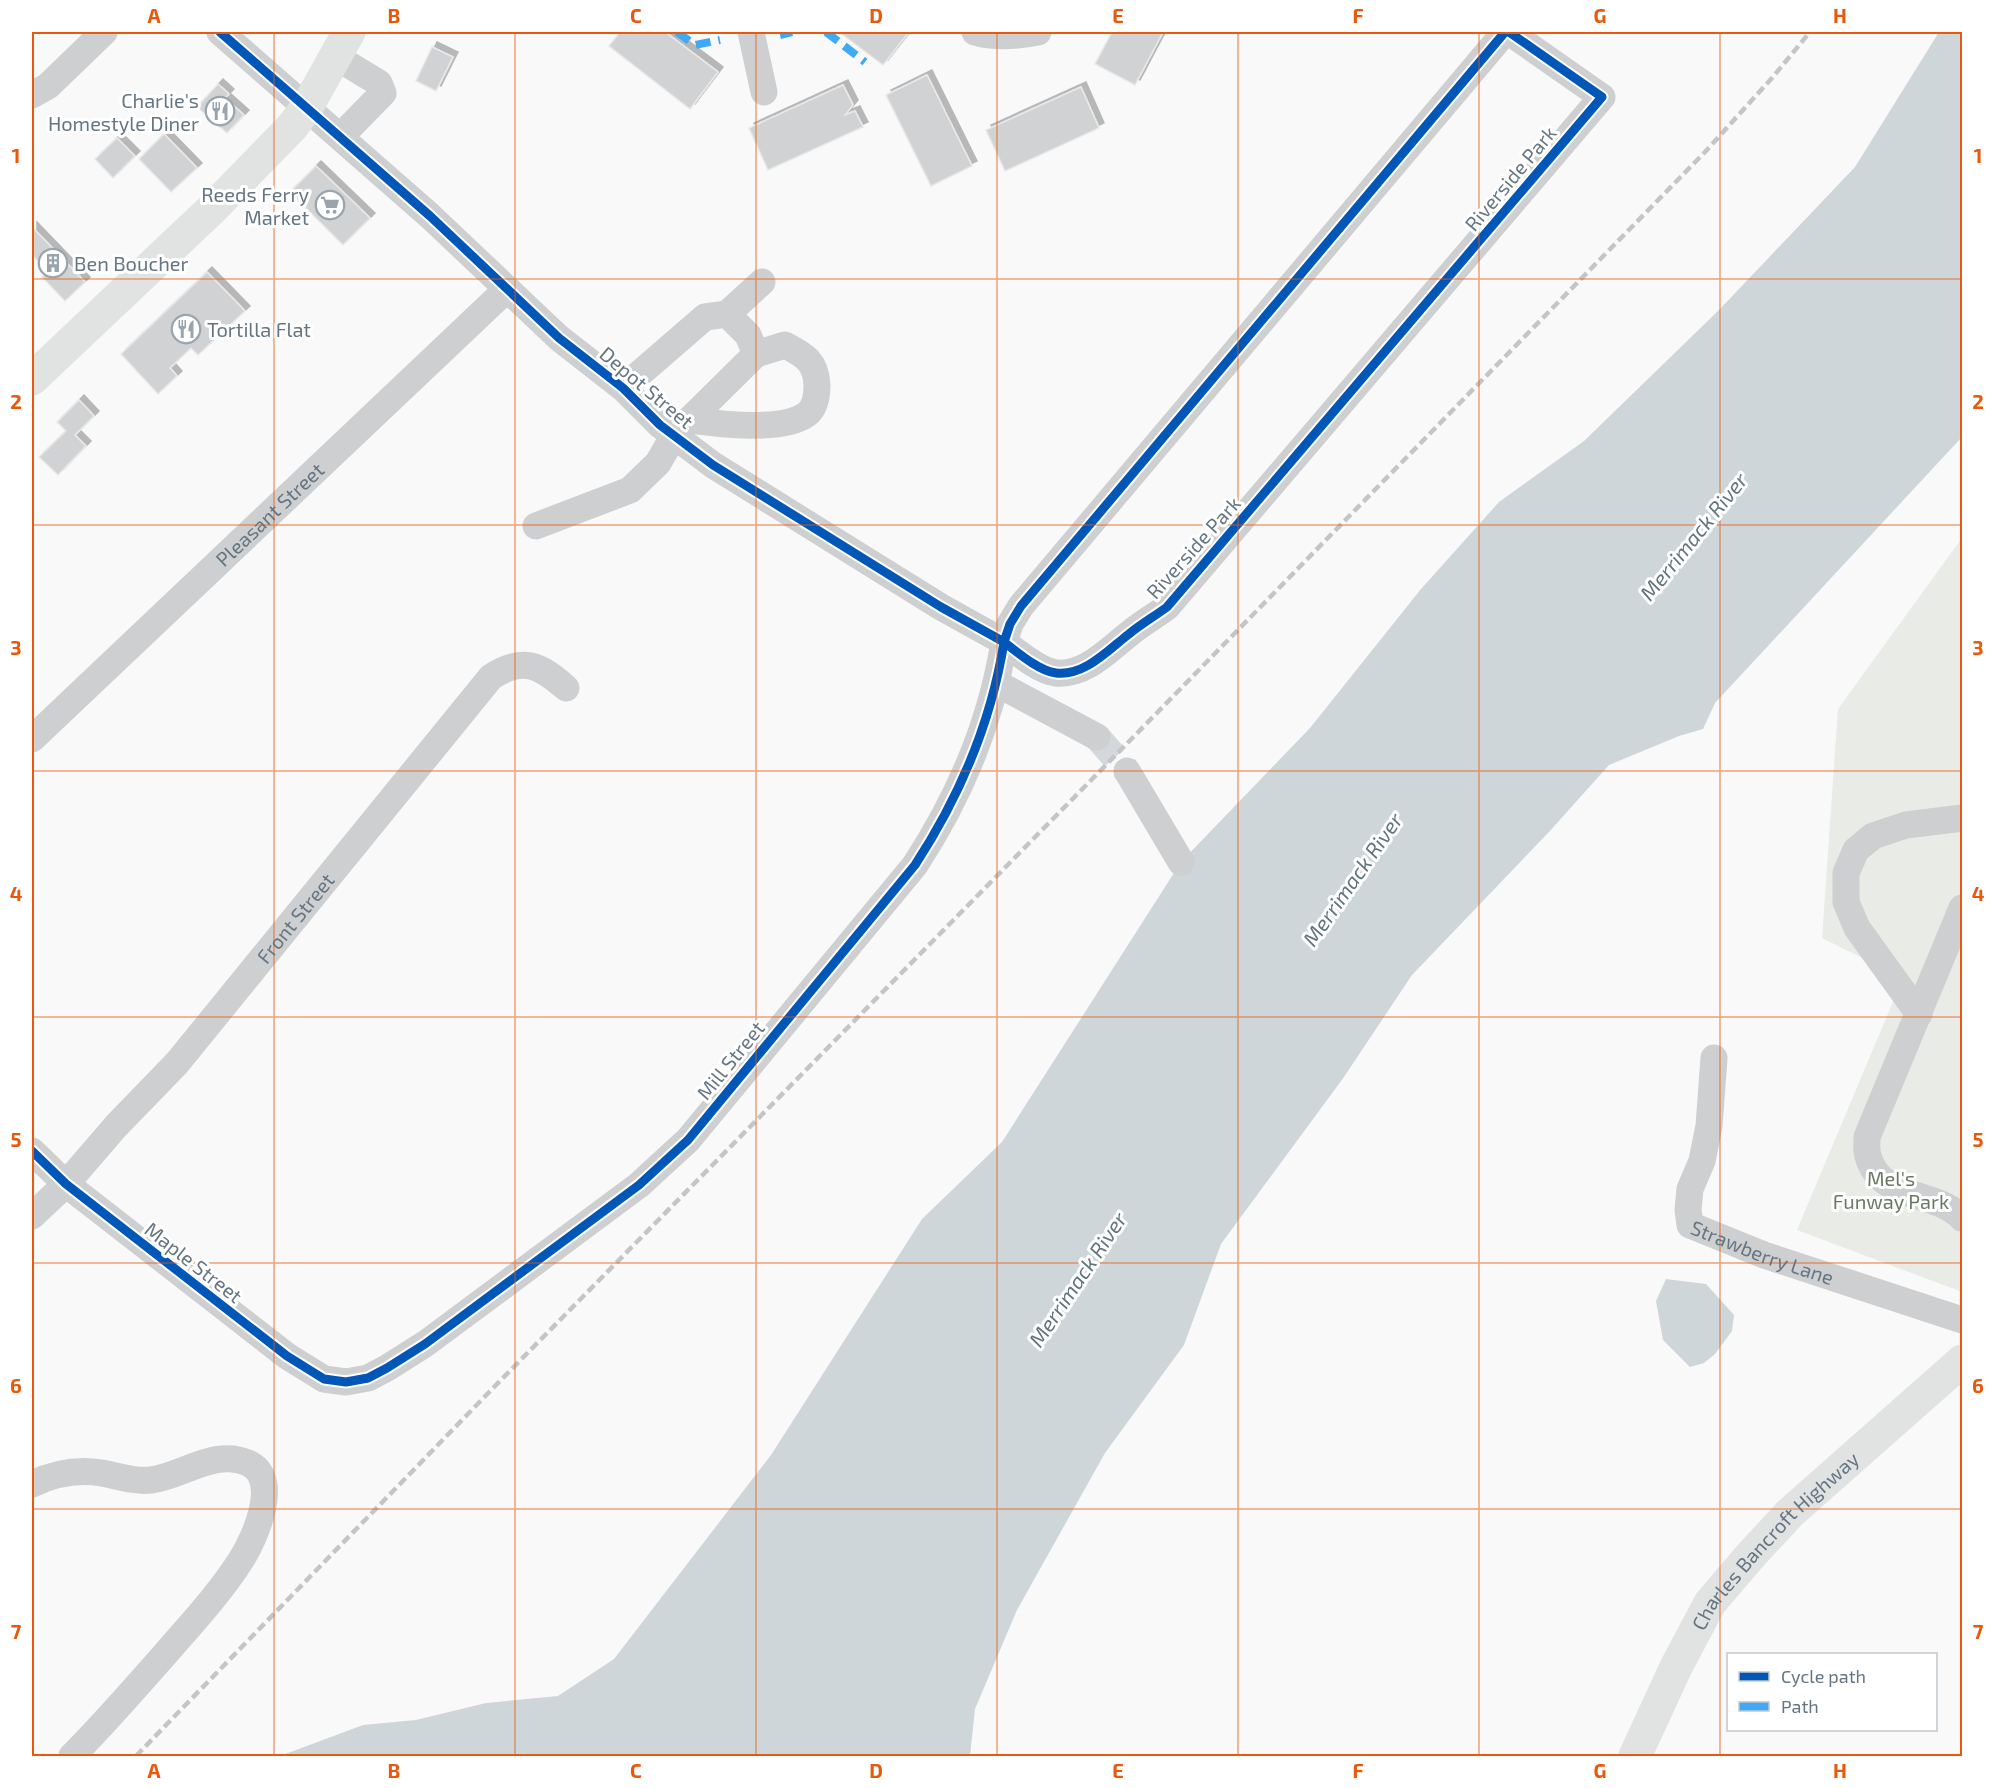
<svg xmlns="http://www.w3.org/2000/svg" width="1994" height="1788" viewBox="0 0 1994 1788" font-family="'Exo 2',sans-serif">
<defs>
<filter id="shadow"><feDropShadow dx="5" dy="-5" stdDeviation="0" flood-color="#0004"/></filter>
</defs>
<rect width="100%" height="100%" fill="#f9f9f9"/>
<!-- green -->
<path fill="#e8ebe6" d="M1962,538V1292L1797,1230L1903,978L1822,938L1838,709Z"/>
<!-- water -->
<path fill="#ced6d9" d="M1939,32H1962V437L1715,703L1703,729L1679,736L1609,765L1549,832L1412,975L1344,1077L1221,1244L1184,1345L1105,1453L1017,1610L975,1709L970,1756H280L363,1725L416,1720L486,1703L558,1696L614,1659L771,1455L922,1219L1002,1142L1181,862L1310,728L1421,589L1499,502L1584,441L1719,310L1855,167Z
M1666,1279L1706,1284L1734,1315L1732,1331L1715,1354L1704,1363L1690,1367L1663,1340L1656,1301Z"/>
<!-- building -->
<path fill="#d0d2d3" stroke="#e8e8e8" stroke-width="1.5" filter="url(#shadow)" d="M620,32H665L718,72L690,109L609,46Z
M839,32H909L883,65Z
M1112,32H1163L1135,85L1095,64Z
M432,47L453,57L436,91L416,81Z
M927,75L972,166L931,186L886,95Z
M218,84L229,94L225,98L244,115L227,133L197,107Z
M843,85L853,105L845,115L855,111L863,127L768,170L749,128Z
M1081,87L1099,128L1005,171L986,130Z
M164,134L197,168L171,192L139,159Z
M117,138L135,156L113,178L95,159Z
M316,166L370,218L343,245L290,192Z
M32,227L85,282L65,301L42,277L48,272L32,255Z
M207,272L245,311L198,355L191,348L170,368L177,376L158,394L121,354Z
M79,400L94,416L75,435L86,446L58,475L39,457L66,431L57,422Z"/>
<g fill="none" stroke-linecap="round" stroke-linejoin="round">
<!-- minor-tunnel -->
<path stroke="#d4d8dc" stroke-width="27" stroke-dasharray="27 14" stroke-linecap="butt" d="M1097,737L1127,771"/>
<!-- minor -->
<g stroke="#cecfd0" stroke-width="27">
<path d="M751,32L764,92"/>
<path d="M975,32C995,38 1018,36 1038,32"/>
<path d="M1505,32L1021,606L1010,624L1004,642C1017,652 1039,671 1056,673C1085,676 1108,650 1129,634C1141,624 1155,616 1167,607L1602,97L1509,32"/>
<path d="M336,57L379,83L383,93L341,136"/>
<path d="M32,95L48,86L104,32"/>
<path d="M727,314L762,282"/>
<path d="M689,420C718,424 783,432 807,414C816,407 817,395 817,385C816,361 804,355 785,345L756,354"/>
<path d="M536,526L630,490L658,463L674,435L756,354L748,335L727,314L705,317L623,388"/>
<path d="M996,683L1097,737"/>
<path id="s1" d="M32,739L507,289"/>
<path d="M1127,771L1181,862"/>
<path d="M1962,908L1867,1137C1867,1143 1866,1150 1868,1156C1880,1201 1936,1190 1962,1218"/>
<path d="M1919,1014L1857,928L1846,902V873L1856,850L1873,836L1906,825L1962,818"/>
<path id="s2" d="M1714,1058L1709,1126L1702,1161L1690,1189L1688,1210L1690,1225L1764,1255L1962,1320"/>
<path d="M32,1151L66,1184L287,1356L324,1379L346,1382L368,1378L387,1368L425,1344L639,1185L688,1140L915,865C960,796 991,724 1004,642L941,607L713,465L660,425L623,388L559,338L430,216L220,32"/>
<path id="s3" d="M32,1216L66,1184L116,1126L177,1063L491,677C523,656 540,665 566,688"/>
<path d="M32,1484C55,1473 77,1469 102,1473C118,1476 135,1482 151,1480C183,1476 215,1448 248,1463C282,1478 255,1538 241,1560C220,1593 192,1623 167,1652C135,1688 105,1723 72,1756"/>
</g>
<!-- major -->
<g stroke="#e1e2e2" stroke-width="33">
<path d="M32,379L213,208L292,127L307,107L349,32"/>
<path id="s4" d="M1635,1756L1676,1667L1710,1603L1751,1555L1790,1513L1962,1361"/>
</g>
<!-- rail -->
<path stroke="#c3c5c6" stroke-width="4.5" stroke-dasharray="9 4.5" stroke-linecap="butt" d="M136,1756L496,1385L1105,766L1705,152L1772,78L1810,32"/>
<!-- quiet -->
<path stroke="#3fa9f5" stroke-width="8" stroke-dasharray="15 8" stroke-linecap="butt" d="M677,32L695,45L720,40
M826,32L865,62
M780,35L792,32"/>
<!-- cycleway casing -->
<g stroke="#fff" stroke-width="13">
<path id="cycleway" d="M1505,32L1021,606L1010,624L1004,642C1017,652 1039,671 1056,673C1085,676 1108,650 1129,634C1141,624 1155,616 1167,607L1602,97L1509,32
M32,1151L66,1184L287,1356L324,1379L346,1382L368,1378L387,1368L425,1344L639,1185L688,1140L915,865C960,796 991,724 1004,642L941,607L713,465L660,425L623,388L559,338L430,216L220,32"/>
</g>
<!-- cycleway -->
<use href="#cycleway" stroke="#0057b8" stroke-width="9"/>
</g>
<!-- grid -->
<path fill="none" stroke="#e8590c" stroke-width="1.5" stroke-opacity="0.55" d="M274,32V1756M515,32V1756M756,32V1756M997,32V1756M1238,32V1756M1479,32V1756M1720,32V1756M32,279H1962M32,525H1962M32,771H1962M32,1017H1962M32,1263H1962M32,1509H1962"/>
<!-- icons -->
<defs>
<g id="restaurant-ring" transform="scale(1.5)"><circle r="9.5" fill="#fff" stroke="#99a4ac" stroke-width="1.5"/><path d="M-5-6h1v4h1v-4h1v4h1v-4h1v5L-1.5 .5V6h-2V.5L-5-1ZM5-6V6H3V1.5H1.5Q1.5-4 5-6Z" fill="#99a4ac"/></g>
<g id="supermarket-ring" transform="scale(1.5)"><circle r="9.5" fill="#fff" stroke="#99a4ac" stroke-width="1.5"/><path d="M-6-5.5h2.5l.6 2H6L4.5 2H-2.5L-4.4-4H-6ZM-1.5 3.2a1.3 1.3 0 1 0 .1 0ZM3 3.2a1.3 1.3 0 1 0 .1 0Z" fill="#99a4ac"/></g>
<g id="building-ring" transform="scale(1.5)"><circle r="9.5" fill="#fff" stroke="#99a4ac" stroke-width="1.5"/><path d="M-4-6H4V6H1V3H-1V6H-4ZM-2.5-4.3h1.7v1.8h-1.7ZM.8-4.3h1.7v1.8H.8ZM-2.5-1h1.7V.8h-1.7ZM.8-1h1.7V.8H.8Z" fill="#99a4ac"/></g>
</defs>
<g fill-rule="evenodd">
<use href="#restaurant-ring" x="220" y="111"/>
<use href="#supermarket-ring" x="330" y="205"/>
<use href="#building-ring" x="53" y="263"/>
<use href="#restaurant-ring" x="186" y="329"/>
</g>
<g text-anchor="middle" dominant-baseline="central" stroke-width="6" stroke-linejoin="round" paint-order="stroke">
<!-- poi labels -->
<g font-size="20" fill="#657683" stroke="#fff" text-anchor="end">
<text x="199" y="100">Charlie's<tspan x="199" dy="23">Homestyle Diner</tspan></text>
<text x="309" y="194">Reeds Ferry<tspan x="309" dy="23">Market</tspan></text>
<text x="74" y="263" text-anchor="start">Ben Boucher</text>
<text x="207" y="329" text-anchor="start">Tortilla Flat</text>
</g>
<!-- street labels -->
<g font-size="20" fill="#657683" stroke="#fff">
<text transform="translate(1510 178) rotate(-50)">Riverside Park</text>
<text transform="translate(647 387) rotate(40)">Depot Street</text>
<text stroke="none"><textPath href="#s1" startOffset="327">Pleasant Street</textPath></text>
<text transform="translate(1193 547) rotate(-48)">Riverside Park</text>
<text stroke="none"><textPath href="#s3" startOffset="398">Front Street</textPath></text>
<text transform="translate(730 1060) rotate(-51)">Mill Street</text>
<text stroke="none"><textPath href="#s2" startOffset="248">Strawberry Lane</textPath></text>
<text transform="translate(194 1262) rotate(38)">Maple Street</text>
<text stroke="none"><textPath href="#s4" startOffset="260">Charles Bancroft Highway</textPath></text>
</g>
<!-- park labels -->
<g font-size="20" fill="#687a64" stroke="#fff">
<text x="1891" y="1178">Mel's<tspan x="1891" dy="23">Funway Park</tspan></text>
</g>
<!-- water labels -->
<g font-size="21" font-style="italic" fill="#60757c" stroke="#fff">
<text transform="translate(1693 536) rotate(-51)">Merrimack River</text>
<text transform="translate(1352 879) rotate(-55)">Merrimack River</text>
<text transform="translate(1077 1279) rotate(-56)">Merrimack River</text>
</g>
</g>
<!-- border -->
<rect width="1994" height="1788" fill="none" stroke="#ffffff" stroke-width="66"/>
<!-- legend -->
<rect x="1727" y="1653" width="210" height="78" fill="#ffffff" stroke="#c1c8cd" stroke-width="1.5"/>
<rect x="1739" y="1672" width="30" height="9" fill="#0057b8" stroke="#c1c8cd" stroke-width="1.5"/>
<text x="1781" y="1683" font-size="18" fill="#657683">Cycle path</text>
<rect x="1739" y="1702" width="30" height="9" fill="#3fa9f5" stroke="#c1c8cd" stroke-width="1.5"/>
<text x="1781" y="1713" font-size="18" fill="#657683">Path</text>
<rect x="33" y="33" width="1928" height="1722" fill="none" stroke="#e8590c" stroke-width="2"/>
<g font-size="20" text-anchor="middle" font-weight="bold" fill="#e8590c">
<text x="154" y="23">A</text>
<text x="394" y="23">B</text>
<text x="636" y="23">C</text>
<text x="876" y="23">D</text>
<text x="1118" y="23">E</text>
<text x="1358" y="23">F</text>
<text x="1600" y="23">G</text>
<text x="1840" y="23">H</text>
<text x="16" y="163">1</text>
<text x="1978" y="163">1</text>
<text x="16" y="409">2</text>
<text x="1978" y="409">2</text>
<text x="16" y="655">3</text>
<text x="1978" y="655">3</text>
<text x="16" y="901">4</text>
<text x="1978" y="901">4</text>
<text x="16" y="1147">5</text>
<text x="1978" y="1147">5</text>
<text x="16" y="1393">6</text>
<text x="1978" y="1393">6</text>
<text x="16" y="1639">7</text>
<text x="1978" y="1639">7</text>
<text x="154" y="1778">A</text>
<text x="394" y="1778">B</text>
<text x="636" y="1778">C</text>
<text x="876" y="1778">D</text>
<text x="1118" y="1778">E</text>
<text x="1358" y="1778">F</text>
<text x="1600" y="1778">G</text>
<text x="1840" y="1778">H</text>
</g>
</svg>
